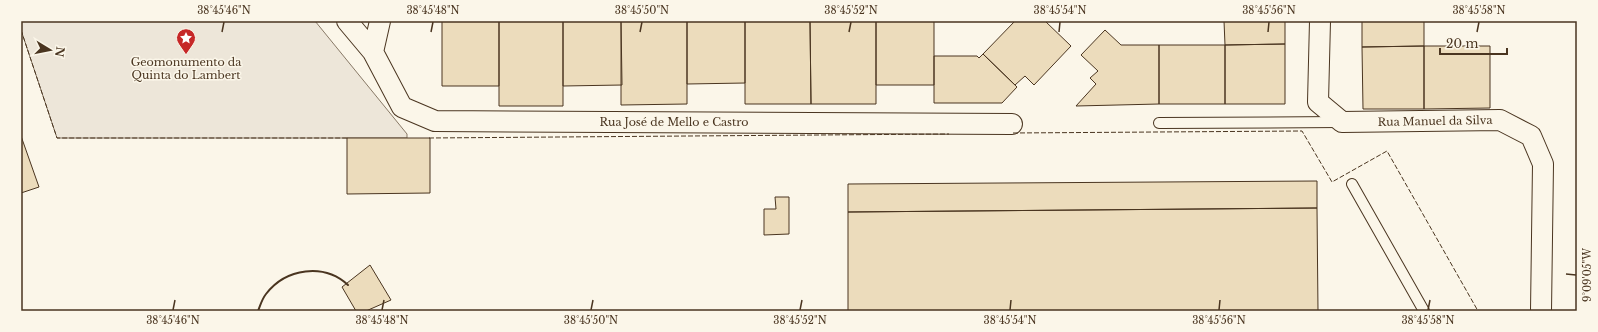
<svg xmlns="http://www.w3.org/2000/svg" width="1598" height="332" viewBox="0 0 1598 332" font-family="'Libre Baskerville',serif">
<rect width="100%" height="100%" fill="#fbf6e9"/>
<!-- green -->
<path fill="#ede6d9" stroke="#887966" d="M21,21H315L407,134V138H57L21,30Z"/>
<!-- building -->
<path fill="#ecdcbc" stroke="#4a3520" d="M442,21H499V86H442Z
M499,21H563V106H499Z
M563,21H621L622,85L563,86Z
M621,21H687V104L621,105Z
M687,21H745V83L687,84Z
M745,21H810L811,104H745Z
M810,21H876V104H811Z
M876,21H934V85H876Z
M1015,21H1045L1071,46L1034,85L1025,76L1015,85L983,54Z
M1224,21H1285V44L1225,45Z
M1362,21H1424V46L1362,47Z
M1105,30L1121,45H1159V104L1076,106L1096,84L1090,78L1098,71L1081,55Z
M1285,44V104H1225V45Z
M1159,45H1225V104H1159Z
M1424,46H1490V108L1424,109Z
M1424,46V109H1363L1362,47Z
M983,54L1017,87L1002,103H934V56H977L979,58Z
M21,136L39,187L21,193Z
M347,138H430V193L347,194Z
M1317,181V208L848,212V184Z
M775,197H789V234L764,235V209H776Z
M1317,208L1318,311H848V212Z
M370,265L391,300L366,311H356L342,287Z"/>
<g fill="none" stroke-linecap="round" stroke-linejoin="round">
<!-- lane casing -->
<g stroke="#4a3520" stroke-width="12">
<path id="lane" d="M1159,123L1340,122
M1352,184L1424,311"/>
</g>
<!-- street casing -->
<g stroke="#4a3520" stroke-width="22">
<path id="street" d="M347,21L373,52L402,107L435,121L1012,124
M1320,21L1318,102L1342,122L1500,120L1531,136L1543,164L1541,311
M373,52L380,21"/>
</g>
<!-- lane -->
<use href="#lane" stroke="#fbf6e9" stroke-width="10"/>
<!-- street -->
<use href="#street" stroke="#fbf6e9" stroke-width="20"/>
<!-- fence -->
<path stroke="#4a3520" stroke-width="1" stroke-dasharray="5 2" stroke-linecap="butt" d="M21,30L57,138H349
M1013,133L1302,131L1332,182L1387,151L1478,311
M429,138L949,134"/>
<!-- wall -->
<path stroke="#4a3520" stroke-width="2" d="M258,311C260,306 262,299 266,294C286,268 324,263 348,285"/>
</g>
<!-- ticks -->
<path fill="none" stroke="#4a3520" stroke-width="1.5" d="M222,32L224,22M431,32L433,22M640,32L642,22M849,32L851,22M1059,32L1060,22M1268,32L1269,22M1477,32L1479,22M1566,274L1576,275M173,310L175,300M382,310L384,300M591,310L593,300M800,310L802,300M1010,310L1011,300M1219,310L1220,300M1428,310L1430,300"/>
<!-- icons -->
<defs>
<g id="sight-pin" transform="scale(1)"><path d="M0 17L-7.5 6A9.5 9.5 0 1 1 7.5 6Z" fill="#c62828" stroke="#fbf6e9"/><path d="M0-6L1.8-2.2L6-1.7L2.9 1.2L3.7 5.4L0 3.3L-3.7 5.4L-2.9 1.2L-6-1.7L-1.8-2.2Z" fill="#fff"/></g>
</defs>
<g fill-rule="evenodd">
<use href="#sight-pin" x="186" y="38"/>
</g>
<g text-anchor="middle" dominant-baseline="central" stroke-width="3" stroke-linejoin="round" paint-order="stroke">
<!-- poi labels -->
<g font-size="11" fill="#4a3520" stroke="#fbf6e9">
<text x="186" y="62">Geomonumento da<tspan x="186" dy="13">Quinta do Lambert</tspan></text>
</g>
<!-- street labels -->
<g font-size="11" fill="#4a3520" stroke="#fbf6e9">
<text transform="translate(1435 121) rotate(-1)">Rua Manuel da Silva</text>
<text x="674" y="122">Rua José de Mello e Castro</text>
</g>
</g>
<!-- border -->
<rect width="1598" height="332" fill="none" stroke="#fbf6e9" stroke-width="44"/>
<!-- north arrow -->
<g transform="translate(50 50) rotate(100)" stroke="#fbf6e9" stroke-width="3" paint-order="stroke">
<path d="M0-3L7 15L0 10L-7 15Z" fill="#4a3520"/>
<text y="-6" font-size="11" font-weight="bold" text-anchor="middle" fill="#4a3520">N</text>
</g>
<!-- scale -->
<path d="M1440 48v6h67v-6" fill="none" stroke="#4a3520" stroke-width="2"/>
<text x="1446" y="48" font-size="12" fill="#4a3520" stroke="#fbf6e9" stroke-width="3" paint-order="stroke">20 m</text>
<rect x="22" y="22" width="1554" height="288" fill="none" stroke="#4a3520" stroke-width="1.5"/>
<g font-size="10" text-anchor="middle" fill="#4a3520">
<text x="224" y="14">38°45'46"N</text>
<text x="433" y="14">38°45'48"N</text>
<text x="642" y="14">38°45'50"N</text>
<text x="851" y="14">38°45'52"N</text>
<text x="1060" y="14">38°45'54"N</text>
<text x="1269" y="14">38°45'56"N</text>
<text x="1479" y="14">38°45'58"N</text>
<text transform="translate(1587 275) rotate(-90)" y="4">9°09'05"W</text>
<text x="173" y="324">38°45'46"N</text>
<text x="382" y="324">38°45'48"N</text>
<text x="591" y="324">38°45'50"N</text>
<text x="800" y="324">38°45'52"N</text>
<text x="1010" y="324">38°45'54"N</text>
<text x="1219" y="324">38°45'56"N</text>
<text x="1428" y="324">38°45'58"N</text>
</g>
</svg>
